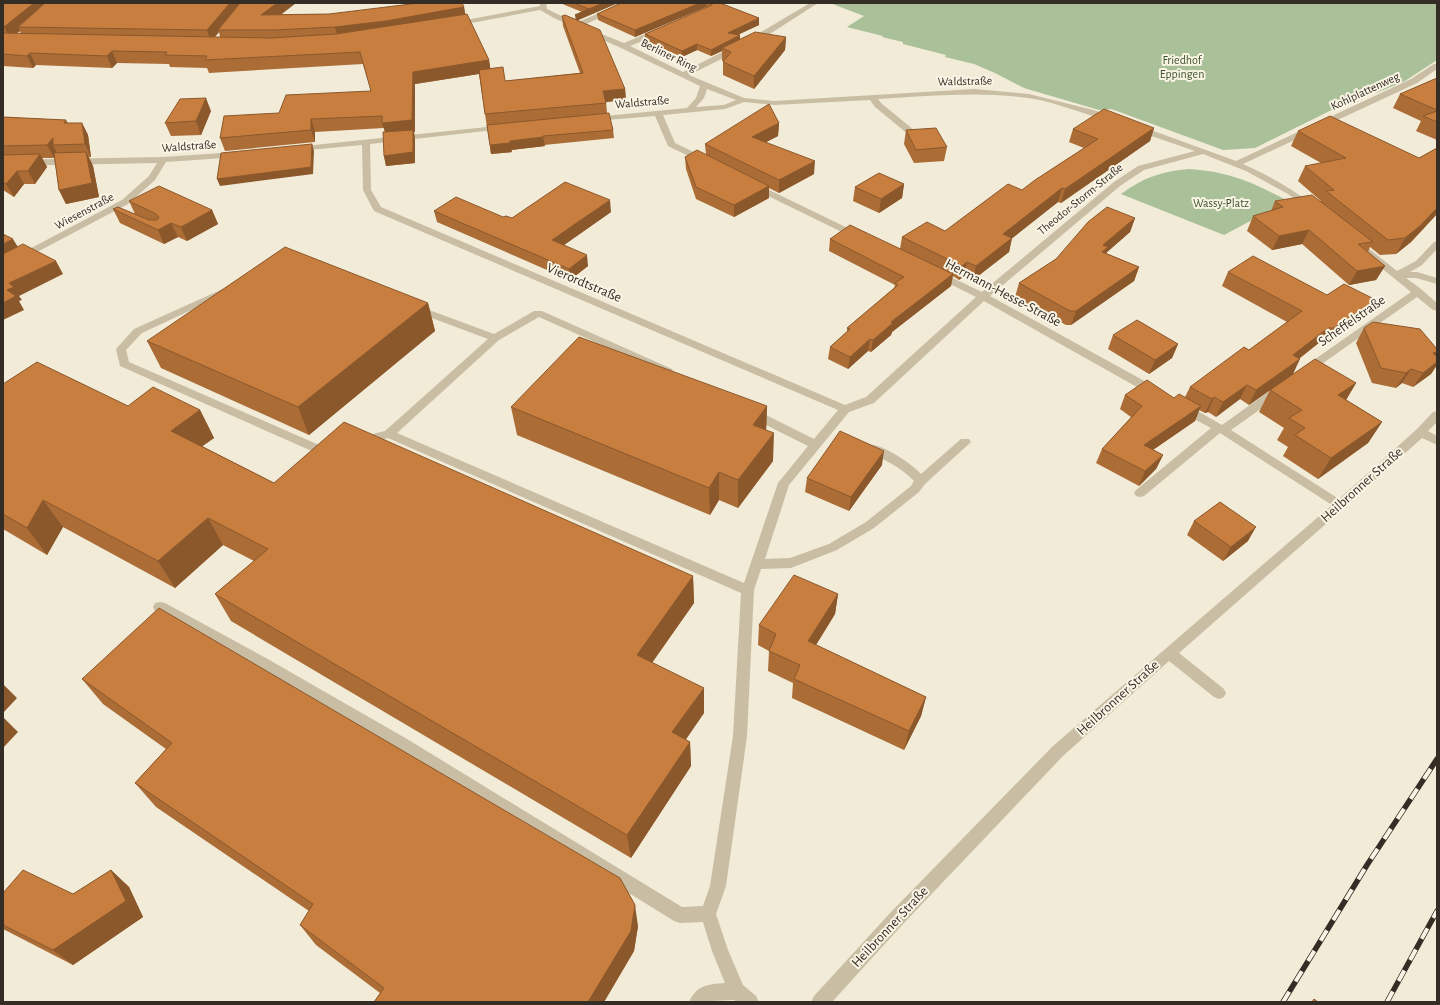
<svg xmlns="http://www.w3.org/2000/svg" width="1440" height="1005" viewBox="0 0 1440 1005" font-family="'Alegreya Sans',sans-serif">
<rect width="100%" height="100%" fill="#f1ebd8"/>
<!-- green -->
<path fill="#aac098" d="M830,3H1437V60L1405,81L1376,93L1370,91L1255,148L1223,150L1117,111L1111,109L1099,110L1024,88L995,73L974,64L945,57L946,55L903,44V42L882,37L883,36L847,27L864,16Z
M1189,169C1200,170 1212,171 1223,174C1246,179 1267,190 1288,201L1224,235L1121,194C1142,178 1163,171 1189,169Z"/>
<g fill="none" stroke-linecap="round" stroke-linejoin="round">
<!-- minor -->
<path fill="#c9bda4" fill-rule="evenodd" d="M540,3H546L547,9L576,23L622,3H631L582,26L624,43L657,29H663V33L630,46L683,72L756,35L810,3H818L762,39L689,75L744,98L774,101L975,89L1029,94L1097,111L1114,119L1110,121C1083,114 1056,102 1028,98C977,91 928,96 878,99L881,103L920,135L921,137L920,139H914L875,107L870,100L774,105L744,102L725,109L663,115L675,143L708,159L709,161L708,163L705,164L668,146L655,116L595,121L591,119L595,117L687,108L696,98L700,86L621,48L554,18L540,10L455,26L451,24L455,22L540,6ZM707,89L736,100L724,105L696,107L704,98Z
M1434,64H1437V69L1417,83L1243,164C1268,175 1290,188 1312,204L1313,206L1312,208H1306L1288,194L1246,171L1203,154L1144,170L1120,186L990,296L1159,389L1160,392L1159,395H1151L984,301L874,403L849,412L789,485L765,559L790,558L829,544L866,522L911,486L914,481C901,467 883,459 866,451L864,448L866,445C879,441 912,464 921,474L961,439H969L971,442L925,484L919,492L874,528L837,550L791,568L761,569L754,590L747,736L726,886L716,914L728,950L743,985L756,996L759,1002H737L734,1000L689,1002C697,985 708,984 725,983L712,951L703,922L680,923L674,921L397,749L256,666L155,611L153,607L155,603L160,602L165,603L266,658L407,739L682,907L703,906L710,886L733,736L741,593L388,438L364,444L360,443L358,440L360,437L385,431L488,339L413,311L412,309L413,307H421L494,334L534,311H542L672,369L673,371L672,373H664L539,317L499,340L397,433L744,583L778,483L808,446L748,416L746,413L748,410H756L814,439L838,410L374,211L363,190L362,145L298,151L294,149L295,147L506,125V129H503L370,144L371,190L381,207L845,405L866,397L976,297L934,276L932,274L934,272H940L982,292L1114,182L1138,166L1195,151L1134,130V126H1140L1236,161L1411,79Z
M236,152L239,153L240,155L239,157L166,162L155,180L128,204L3,270V263L122,200L149,176L157,163L3,166V160L163,157Z
M755,183L860,234L862,236L857,239L854,238L752,188L751,186Z
M1355,239L1358,240L1397,271L1416,261L1434,242L1437,241V249L1422,265L1410,272H1417L1437,278V284L1416,278H1406L1421,289L1437,303V311L1433,310L1417,297L1309,373H1301L1300,371L1301,369L1411,292L1352,244L1350,242Z
M227,287L230,288L232,290L230,292L142,333L126,350L129,362L319,445L330,443L334,444L336,447L334,450L318,453L314,452L120,366L116,349L134,329Z
M1279,386L1283,387L1284,390L1283,393L1231,430L1339,499L1417,429L1433,412L1437,411V422L1428,431L1437,436V445L1422,438L1344,508L1179,653L1224,689L1226,693L1224,697L1219,699L1214,697L1169,661L1063,756L903,924L832,1002H811L814,996L891,912L1053,746L1332,505L1220,433L1144,496L1140,497L1136,496L1134,493L1136,490L1211,428L1179,411L1177,408L1179,405H1187L1222,425L1275,387Z"/>
<!-- rail casing -->
<g stroke="#342d26" stroke-width="5.5">
<path id="rail" d="M1283,1002L1367,865L1437,759
M1387,1002L1437,911"/>
</g>
<!-- rail -->
<use href="#rail" stroke="#f9f4e4" stroke-width="4" stroke-dasharray="12" stroke-linecap="butt"/>
</g>
<!-- wall -->
<path fill="#ab6c36" fill-rule="evenodd" d="M3,3H296L281,14H329L464,7L465,14L489,60L490,68L505,81L580,73L563,26L562,16L576,19L582,12L560,3H618L578,20L625,89L626,100L606,102L607,113L613,130L614,138L544,145L545,146L511,150L512,152L491,154L479,74L415,84V132H414L415,140V163L386,166L384,156L385,132L384,128L315,132V142L225,151L220,138L279,113L371,91L363,64L209,73L207,68L170,67L169,64L117,63L112,68L36,65L33,68L3,66ZM20,31L21,34L17,33ZM219,32L220,37H215Z
M621,3H720L759,25L737,35H740V40L786,37L785,50L754,89L723,75V61H722V51L711,56L697,50L682,57L645,41V34L708,7H706L635,37L598,20L597,14Z
M1437,78V140L1416,131L1421,121L1393,108L1400,94Z
M211,111L201,135L171,136L165,123Z
M3,117L66,120L68,123H82L88,135L91,157H89L93,166L99,197L66,204L59,190L54,157V158H42L47,167L35,184H24L14,197L3,190Z
M779,123L778,136L766,142L814,174L779,193L769,188V198L734,217L696,199L686,169L685,157L706,155L705,144Z
M1154,128L1150,141L1061,203L1058,202L1012,238L1009,252L973,280L964,276L959,280L953,276L951,286L892,332L891,335L871,352L868,351L848,369L828,359L830,347L847,332V328L894,288L895,285L829,251L830,239L900,249L902,237L945,231L1022,190L1084,148L1069,142L1073,129Z
M906,130L947,147L944,161L914,163L904,144Z
M1298,131L1419,158L1437,148V214L1411,242L1396,254L1380,255L1370,247L1368,252L1385,266L1376,280L1349,285L1302,244L1272,250L1247,231L1253,216L1271,211L1275,201L1321,202V201L1298,181L1305,166L1321,163L1291,146Z
M904,184L902,198L879,213L853,201L855,187Z
M129,201L212,210L218,224L187,241L178,237L164,244L120,223L113,209L135,214Z
M434,211L512,218L611,212L564,245L588,266L570,280L437,222Z
M1135,218L1130,232L1106,253L1139,267L1134,281L1071,325H1066L1015,297L1019,283L1056,259Z
M1228,272L1368,315L1326,343L1320,342L1299,359L1293,374L1249,405L1240,399L1216,417L1208,412L1205,413L1199,410L1195,421L1153,450L1163,455L1156,469L1139,486L1096,463L1102,449L1131,417L1120,409L1125,395L1174,398L1185,397L1190,387L1249,350L1287,322L1222,286Z
M428,303L435,331L309,435L161,368L147,341Z
M1364,328L1437,349V353L1436,356L1437,357V365L1431,374L1413,387L1402,383L1396,388L1372,383L1356,343Z
M1113,335L1178,344L1172,358L1149,374L1108,349Z
M1356,383L1346,400L1382,422L1368,443L1318,479L1283,456L1288,447L1277,440L1284,428L1259,412L1270,390Z
M3,384L128,406L200,410L214,438L202,446L274,483L693,576L694,603L652,663L704,713L685,740L690,742L691,766L631,858L231,621L215,594L254,561L223,545L175,588L63,527L47,555L3,529Z
M767,406L766,430L773,461L738,508L719,500L710,515L517,435L511,407Z
M882,465L849,511L805,492L807,478Z
M1194,521L1248,541L1223,561L1187,535Z
M838,594L835,614L816,645L926,697L921,716L904,750L792,698L793,683L768,671L769,651L758,645L759,625Z
M82,679L638,926L634,951L604,1002H374L380,993L316,945L300,925L309,911L156,807L135,783L166,749L103,704Z
M111,870L129,887L143,917L73,965L3,929V893L73,894Z"/>
<!-- shaded-wall -->
<path fill="#8b582c" d="M34,3H53L18,27L20,31L10,38L4,27Z
M230,3H244L218,30L219,32L211,41L207,30Z
M277,3H296L265,27L261,15Z
M603,3H618L576,21L575,15Z
M700,3H706V7L635,37V30Z
M464,7L466,19L338,39L335,27Z
M759,18V25L727,40L728,33Z
M740,35V42L722,48V51L711,56V50Z
M786,37L785,50L754,89V76Z
M697,44V50L682,57V51Z
M112,51L117,63L112,68L107,56Z
M30,53L36,65L33,68L27,56Z
M489,60L491,72L415,84V132H414L415,140V163L386,166L384,156L386,135L382,123L413,72Z
M625,89L626,100L604,102L603,91Z
M206,98L211,111L201,135L196,121Z
M311,119L315,132V142L311,130Z
M82,123L88,135L91,157L85,144Z
M779,123L778,136L751,150L752,137Z
M1154,128L1150,141L1061,203L1065,189Z
M543,137L545,146L511,150L510,141Z
M53,138V145L57,153L54,158L47,145Z
M510,143L512,152L491,154L490,145Z
M312,144L314,151L313,174L220,186L217,179Z
M86,152L93,166L99,197L66,204L59,190Z
M40,154L47,167L35,184L28,171Z
M815,161L814,174L779,193V180Z
M17,171L24,184L14,197L6,184Z
M904,184L902,198L879,213L881,199Z
M769,186V198L734,217V205Z
M1062,188L1058,202L1000,248L1003,234Z
M610,200L611,212L554,252L552,240Z
M1437,208V214L1411,242L1396,254L1405,238Z
M212,210L218,224L187,241L181,227Z
M1135,218L1130,232L1106,253L1104,261L1097,266L1103,245Z
M171,223L178,237L164,244L158,230Z
M1309,230L1302,244L1272,250L1279,236Z
M1012,238L1009,252L973,280L976,266Z
M13,239L21,252L3,261V244Z
M587,255L588,266L570,280L569,269Z
M56,261L63,274L19,296L22,300L19,301L24,310L3,320V303L9,283Z
M967,262L964,276L959,280L962,266Z
M1385,266L1376,280L1349,285L1357,271Z
M1139,267L1134,281L1071,325L1076,311Z
M953,274L951,286L892,332L891,335L871,352L873,340L891,322Z
M1376,300L1368,315L1326,343L1334,328Z
M428,303L435,331L309,435L298,407Z
M1328,328L1320,342L1285,369L1293,355Z
M870,339L868,351L848,369L850,357Z
M1178,344L1172,358L1149,374L1155,360Z
M1437,352V353L1429,365L1433,353Z
M1300,359L1293,374L1249,405L1256,390Z
M1437,362V365L1431,374L1413,387L1423,373Z
M1411,369L1402,383L1396,388L1406,373Z
M1356,383L1343,405L1338,395Z
M1247,385L1240,399L1216,417L1223,402Z
M1214,397L1208,412L1205,413L1212,399Z
M767,406L766,434L753,425Z
M1201,406L1195,421L1138,460L1144,445Z
M200,410L214,438L186,458L171,431Z
M1382,422L1368,443L1318,479L1331,458Z
M774,433L773,461L738,508V480Z
M884,451L882,465L849,511L851,497Z
M1163,455L1156,469L1139,486L1145,471Z
M719,472V500L710,515L709,488Z
M43,500L63,527L47,555L27,528Z
M208,518L223,545L175,588L158,561Z
M1256,527L1248,541L1223,561L1231,547Z
M693,576L694,603L639,681L637,655Z
M838,594L835,614L806,661L808,641Z
M3,684L17,698L3,713Z
M704,688V713L674,757L672,732Z
M926,697L921,716L904,750L909,731Z
M3,717L18,732L3,748Z
M690,742L691,766L631,858L627,835Z
M111,870L129,887L143,917L73,965L53,950Z
M635,905L638,926L634,951L604,1002H588Z"/>
<!-- building -->
<path fill="#c77e3f" stroke="#8b582c" d="M3,3H34L4,27H3Z
M45,3H230L207,30L18,27Z
M240,3H277L261,15L329,14L419,3H462L464,7L386,21L335,27L275,30H218Z
M574,3H603L575,15L589,9Z
M621,3H700L635,30L597,14Z
M712,3H720L759,18L728,33L740,35L711,50L697,44L682,51L645,34L712,5Z
M467,14L489,60L413,72L412,120L382,123V116L311,119V130L220,138L224,116L279,113L286,95L371,91L360,52L205,60L207,56L165,55L167,52L112,51L107,56L30,53L27,56L3,54V33L271,38L336,34Z
M565,15L600,30L625,89L603,91L606,103L485,114L479,70L503,67L505,81L583,73L562,16Z
M755,32L786,37L754,76L723,62L731,52L722,48Z
M1437,78V110L1400,94Z
M206,98L196,121L165,123L180,99Z
M769,104L779,123L752,137L815,161L779,180L705,144Z
M1104,109L1154,128L1065,189L1062,188L1003,234L1012,238L976,266L967,262L962,266L902,237L927,222L945,231L1008,184L1022,190L1035,180L1098,139L1073,129Z
M1437,111V122L1423,116Z
M609,113L613,130L543,136V137L510,141V143L490,145L487,125Z
M1330,116L1419,158L1437,148V208L1420,226L1405,238L1388,240L1326,191L1334,190L1305,166L1346,158L1298,131Z
M3,117L66,120L64,123H82L85,144L53,145V138L47,145L3,146Z
M936,128L947,147L916,150L906,130Z
M413,130V152L384,156L383,132Z
M312,144L311,167L217,179L221,153Z
M697,150L769,186L734,205L696,187L685,157Z
M86,152L92,183L59,190L54,153Z
M40,154L28,171H17L6,184L3,182V155Z
M879,173L904,184L881,199L855,187Z
M565,182L610,200L552,240L587,255L569,269L434,211L456,197L503,217L506,216L512,218Z
M159,186L212,210L181,227L171,223L158,230L113,209L118,207L149,220H157L159,217L156,214L129,201Z
M1312,195L1373,242L1358,244L1385,266L1357,271L1309,230L1279,236L1253,216L1283,207L1275,201Z
M1107,207L1135,218L1103,245L1108,247L1102,252L1139,267L1076,311H1070L1019,283L1056,259L1088,222Z
M850,225L953,274L891,322L893,323L873,340L870,339L850,357L830,347L850,329L847,328L898,285L895,283L904,277L830,239Z
M3,234L13,239L3,244Z
M23,244L56,261L9,283L14,287L7,290L16,296L3,303V254Z
M285,247L428,303L298,407L147,341Z
M1253,256L1327,295L1344,284L1376,300L1334,328H1328L1293,355L1300,359L1256,390L1247,385L1223,402L1214,397L1212,399L1190,387L1244,347L1249,350L1302,311L1228,272Z
M1137,320L1178,344L1155,360L1113,335Z
M1373,322L1420,329L1437,349V352L1433,353L1437,357V362L1423,373L1411,369L1406,373L1381,368L1364,328Z
M579,337L767,406L753,425L774,433L738,480L719,472L709,488L511,407Z
M1315,359L1356,383L1338,395L1382,422L1331,458L1295,435L1305,428L1289,418L1302,410L1270,390Z
M37,362L128,406L153,387L200,410L171,431L274,483L344,422L693,576L637,655L704,688L672,732L690,742L627,835L215,594L268,549L208,518L158,561L43,500L27,528L3,514V384Z
M1147,380L1174,398L1179,394L1201,406L1144,445L1163,455L1145,471L1102,449L1142,406L1125,395Z
M840,431L884,451L851,497L807,478Z
M1220,502L1256,527L1231,547L1194,521Z
M794,575L838,594L808,641L926,697L909,731L794,679L800,665L769,651L776,634L759,625Z
M159,608L620,878L635,905L631,931L588,1002H374L384,988L300,925L313,904L135,783L172,743L82,679Z
M23,870L73,894L111,870L126,901L53,950L3,925V893Z
M1314,999L1318,1002H1312Z"/>
<g text-anchor="middle" dominant-baseline="central" stroke-width="4" stroke-linejoin="round" paint-order="stroke">
<!-- far-street labels -->
<g font-size="12" fill="#342d26" stroke="#f9f4e4">
<text transform="translate(669 55) rotate(26)">Berliner Ring</text>
<text transform="translate(965 81) rotate(-1)">Waldstraße</text>
<text transform="translate(1365 91) rotate(-25)">Kohlplattenweg</text>
<text transform="translate(642 102) rotate(-5)">Waldstraße</text>
<text transform="translate(189 146) rotate(-4)">Waldstraße</text>
<text transform="translate(1080 199) rotate(-39)">Theodor-Storm-Straße</text>
<text transform="translate(84 211) rotate(-28)">Wiesenstraße</text>
</g>
<!-- far-park labels -->
<g font-size="12" fill="#3a5229" stroke="#f9f4e4">
<text x="1182" y="60">Friedhof<tspan x="1182" dy="14">Eppingen</tspan></text>
<text x="1221" y="203">Wassy-Platz</text>
</g>
<!-- street labels -->
<g font-size="14" fill="#342d26" stroke="#f9f4e4">
<text transform="translate(584 283) rotate(23)">Vierordtstraße</text>
<text transform="translate(1003 293) rotate(28)">Hermann-Hesse-Straße</text>
<text transform="translate(1352 321) rotate(-35)">Scheffelstraße</text>
<text transform="translate(1362 485) rotate(-42)">Heilbronner Straße</text>
<text transform="translate(1118 698) rotate(-42)">Heilbronner Straße</text>
<text transform="translate(890 927) rotate(-47)">Heilbronner Straße</text>
</g>
</g>
<!-- border -->
<rect width="1440" height="1005" fill="none" stroke="#342d26" stroke-width="8"/>
</svg>
